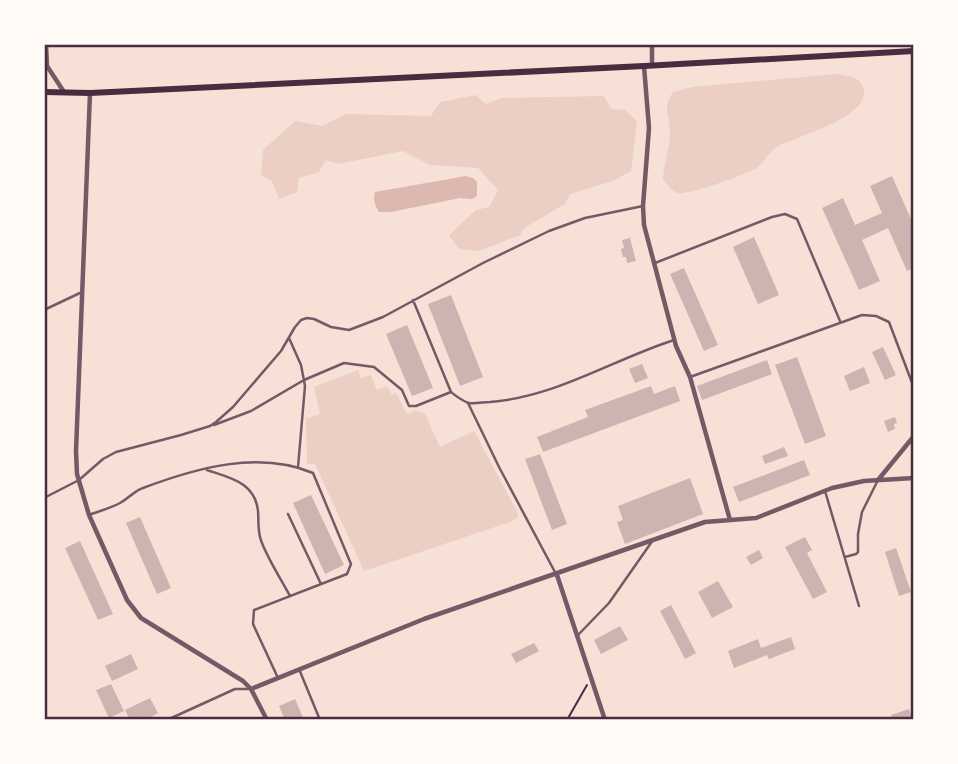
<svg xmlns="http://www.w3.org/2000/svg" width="958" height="764" viewBox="0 0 958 764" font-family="Helvetica,sans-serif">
<rect width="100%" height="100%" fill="#f7e1d7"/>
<!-- green -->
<path fill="#ebcfc5" d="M838,74C851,77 864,77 864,93C864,119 797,136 777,147C768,152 764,164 755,169C743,175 690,195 678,193C671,191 667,185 663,179C664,164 669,150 670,135C671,117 661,110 673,92L692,87Z
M476,95L486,104L501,98L604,96L611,109L625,110L637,121L631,171L613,181L570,194L565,204L524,228L520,235L479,251L459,249L449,235L476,210L489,207L498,190L478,168L430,165L403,151L338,164L326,160L319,172L299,178L297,192L279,199L272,181L261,175L263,150L295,121L322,126L346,114L431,116L440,102Z
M358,370L361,378L371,375L377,390L387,386L392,395L396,393L407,414L415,410L425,414L440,447L474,431L519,515L517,518L510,522L364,571L315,464H307L306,419L320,414L314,387Z"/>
<!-- water -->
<path fill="#dcb8b0" d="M466,176L473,178L477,182V196L472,199L460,198L391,212H379C375,206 373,199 375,192Z"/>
<!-- building -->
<path fill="#ccb4b1" d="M892,176L914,226V268L907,271L888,228L862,240L880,281L859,290L822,208L843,198L855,225L882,213L870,186Z
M754,237L779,295L758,304L733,247Z
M630,238L636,261L627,263L626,257H623L621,249L624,248L622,240Z
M684,268L718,345L704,351L670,274Z
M451,295L483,377L460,386L428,304Z
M407,325L433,388L412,396L386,334Z
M883,347L896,375L885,380L872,352Z
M797,357L826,436L805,444L775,365Z
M767,360L772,374L702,400L697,386Z
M642,364L648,378L635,383L629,369Z
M864,367L870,383L850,391L844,376Z
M651,386L654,394L675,386L680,401L543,452L537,437L588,417L585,410Z
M895,417L897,423L894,424L895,429L888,432L884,421Z
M784,447L788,456L765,464L762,456Z
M540,454L567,524L552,530L525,459Z
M804,460L810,475L739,502L733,487Z
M690,478L703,514L625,544L617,522L623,520L618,506Z
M311,495L344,565L325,574L293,503Z
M140,517L171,588L157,594L126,523Z
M805,537L812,550L807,553L827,592L813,599L785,547Z
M80,541L113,614L98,620L65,548Z
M896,548L911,592L899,596L885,552Z
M759,550L763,558L751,565L746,557Z
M718,581L733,607L712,618L698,592Z
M671,605L696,653L685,659L660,611Z
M620,626L628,640L601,654L594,640Z
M791,637L795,649L769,659L767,655L734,668L728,651L758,639L761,648Z
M534,643L539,651L516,663L511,654Z
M131,654L138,669L112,681L105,666Z
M111,684L124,711L109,718L96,690Z
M150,698L158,713L145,720H130L125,710Z
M295,699L304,720H285L279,706Z
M909,709L912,718L905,720H893L891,715Z"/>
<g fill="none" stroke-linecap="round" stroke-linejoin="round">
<!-- path -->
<path stroke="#4a2c40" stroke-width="2" d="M567,720L587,685"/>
<!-- service -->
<path stroke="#755966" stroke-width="2.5" d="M655,263L772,217L785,214L797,219L840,321
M413,300L451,392C456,396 462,401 469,403C475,404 484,402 490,402C556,397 612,360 674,340
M44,310L82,292
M289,338L301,365L305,386L298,467
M690,377L862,315L876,316L889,322L914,388
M468,403L499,467L556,574
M214,425L251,411L304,380L344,363L374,367L402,390L409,406H416L451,392
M207,470C230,478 255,482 258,511C259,522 257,532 262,543C269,561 281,579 290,596
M825,491L859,606
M44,498L79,480L103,459L116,452L181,435L210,426L216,422L233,407L281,351L295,327L301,320L307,318L314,319L331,327L349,330L383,317L483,263L549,231L585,218L643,206
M288,514L321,584
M89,515C99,511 111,508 120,503C128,499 134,491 143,488C196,468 259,450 313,473L351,564L347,574L254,610L253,624L278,678
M845,557L856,554L858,552V534L862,512L878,480
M913,578L914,577
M577,636L609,603L653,540
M299,669L320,720
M167,720L235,689H251"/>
<!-- minor -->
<path stroke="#755966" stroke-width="4.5" d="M46,44L47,66L64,92
M644,66L649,128L643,206L644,225L676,346L690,377L730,520
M652,66V44
M90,93L76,451L77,474L89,515L127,600L141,618L243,681L251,689L267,720
M878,480L914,436
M557,575L605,720
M251,689L424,619L705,522L756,518L832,488L864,481L914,478"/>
<!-- secondary -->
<path stroke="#4a2c40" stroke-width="6" d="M44,92L90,93L644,66L914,51"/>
</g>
<!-- border -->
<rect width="958" height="764" fill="none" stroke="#fffaf5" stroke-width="91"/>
<rect x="46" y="46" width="866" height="672" fill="none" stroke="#4a2c40" stroke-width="2.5"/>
</svg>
